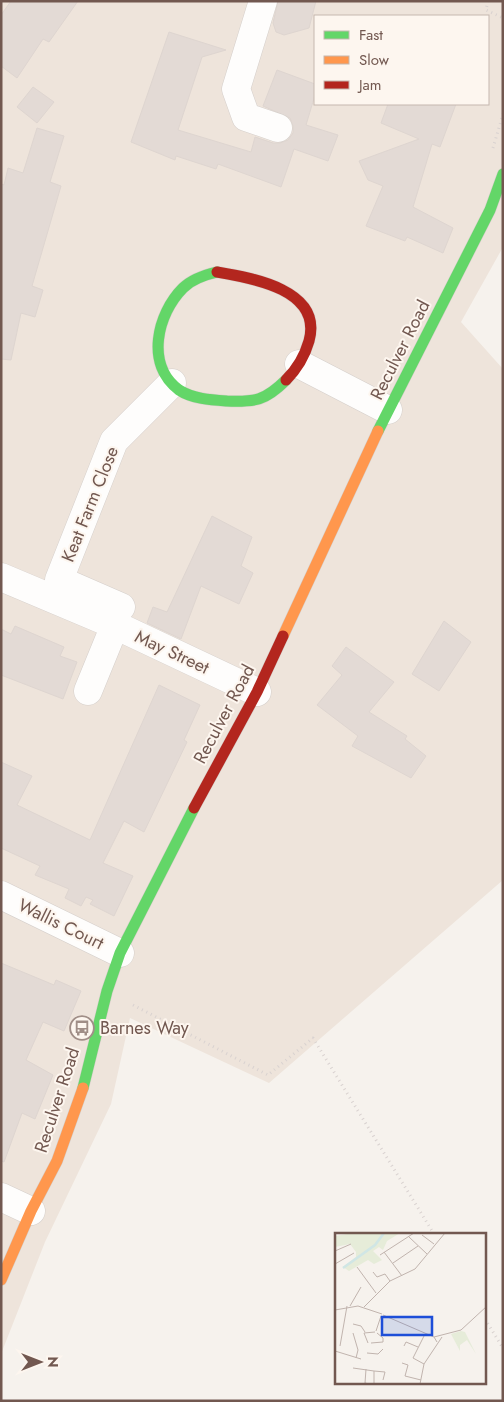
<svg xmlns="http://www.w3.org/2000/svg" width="504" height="1402" viewBox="0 0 504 1402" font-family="Jost,sans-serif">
<rect width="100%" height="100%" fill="#f6f2ed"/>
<!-- residential -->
<path fill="#eee4db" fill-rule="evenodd" d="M1,1H503V247L461,322L503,369V880L269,1083L130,1018L111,1104L45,1242L1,1354ZM315,16H488V104H315Z"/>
<!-- building -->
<path fill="#e3dad5" stroke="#ded5d0" d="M11,1H78L49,42L43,39L17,78L1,66V15Z
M278,1H316L309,28L284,35L276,32L273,23Z
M169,32L226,50L202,57L178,130L251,152L255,137L273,143H280L288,140L293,133V126L290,118L263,106L277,70L315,84V95L306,125L338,135L328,161L294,149L281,187L218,164L216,169L176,156L175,160L131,142Z
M33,87L54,102L37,123L17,107Z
M388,104H456L440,147L432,144L413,207L453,228L443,253L407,237L405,241L366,226L383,186L368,180L359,161L419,139L381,123Z
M37,128L64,136L50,182L61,186L32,286L43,290L35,317L21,313L11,360L1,359V184L4,185L8,168L23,173Z
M212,516L252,537L241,566L253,573L239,604L201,586L181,639L147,623L153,607L167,612Z
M444,621L471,642L439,691L412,674Z
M15,626L64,647L60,656L77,662L63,699L1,675V629L11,634Z
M346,647L394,682L369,712L407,736L405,739L426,756L411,778L352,746L358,736L317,705L342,675L332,666Z
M159,685L200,705L184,740L187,742L144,832L124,821L103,863L133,876L114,916L90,904L93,900L86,897L81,906L65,898L69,889L35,875L40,866L1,848V762L32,776L17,805L90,840Z
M1,963L54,985L56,980L81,991L64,1031L43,1022L26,1060L53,1075L35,1119L22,1113L4,1162L1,1161Z"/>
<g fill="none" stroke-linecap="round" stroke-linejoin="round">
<!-- street casing -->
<g stroke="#d5cfcb" stroke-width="29">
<path id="street" d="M263,1L236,89L246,117L278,128
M299,364L388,410
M1,577L115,625L257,692
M121,607L59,580L114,441L172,383
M88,691L115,625
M1,895L120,953
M1,1197L31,1211"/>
</g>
<!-- fast casing -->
<g stroke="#d5ceca" stroke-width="12">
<path id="fast" d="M217,272C204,275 192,279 183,288C157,314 145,365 179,390C193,399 211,400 227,401C255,402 265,401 286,380
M378,431L490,210L503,174
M83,1088L107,991L120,953L194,808"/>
</g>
<!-- slow casing -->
<g stroke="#d5ceca" stroke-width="12">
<path id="slow" d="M283,636L378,431
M1,1280L31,1211L57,1161L83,1088"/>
</g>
<!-- jam casing -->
<g stroke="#d5ceca" stroke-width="12">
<path id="jam" d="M217,272C253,278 323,290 309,341C305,355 296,370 286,380
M194,808L257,692L283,636"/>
</g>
<!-- path -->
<path stroke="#d9d2d0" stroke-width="3" stroke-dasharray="1 4" stroke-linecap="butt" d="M488,1L486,10L503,18
M493,148L503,114
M133,1005L268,1075L313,1038L434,1234
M485,1319L503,1348"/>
<!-- street -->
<use href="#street" stroke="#fefdfc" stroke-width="28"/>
<!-- fast -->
<use href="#fast" stroke="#63d668" stroke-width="11"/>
<!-- slow -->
<use href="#slow" stroke="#ff974d" stroke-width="11"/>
<!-- jam -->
<use href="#jam" stroke="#b3261e" stroke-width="11"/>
</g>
<!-- icons -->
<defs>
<g id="bus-ring" transform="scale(1.25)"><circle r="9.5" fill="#fdf6ef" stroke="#a08e87" stroke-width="1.5"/><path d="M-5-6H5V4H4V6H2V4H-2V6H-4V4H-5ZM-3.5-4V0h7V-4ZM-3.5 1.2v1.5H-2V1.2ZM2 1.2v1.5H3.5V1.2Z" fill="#a08e87"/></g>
</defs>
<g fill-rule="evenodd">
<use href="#bus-ring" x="82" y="1028"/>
</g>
<g text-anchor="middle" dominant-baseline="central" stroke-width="4" stroke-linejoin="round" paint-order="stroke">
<!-- street labels -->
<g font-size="18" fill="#725850" stroke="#fdf6ef">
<text transform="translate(400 350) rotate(-63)">Reculver Road</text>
<text transform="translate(90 504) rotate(-68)">Keat Farm Close</text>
<text transform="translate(172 652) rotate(25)">May Street</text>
<text transform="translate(224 714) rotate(-62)">Reculver Road</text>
<text transform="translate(61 924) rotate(26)">Wallis Court</text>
<text transform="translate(57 1100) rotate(-72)">Reculver Road</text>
</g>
<!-- poi labels -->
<g font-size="18" fill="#725850" stroke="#fdf6ef" text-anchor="start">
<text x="100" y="1028">Barnes Way</text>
</g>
</g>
<!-- overview -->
<g transform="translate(335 1233)">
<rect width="151" height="151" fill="#f6f2ed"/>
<path d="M18,0H65L52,8L48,17L44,14L38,18L47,27L39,31L33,27L14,38L8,34L21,24V19L15,11L0,14V3ZM126,98L130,99L141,121L132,107L125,112V118L116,101Z" fill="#e6ecd9"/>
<path fill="none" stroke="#d0e6e5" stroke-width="2.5" d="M8,35L40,12L49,0"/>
<path fill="none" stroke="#c1b4ae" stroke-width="1" d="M87,2L99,11M74,4L92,21M0,18L16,11M49,19L67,43M45,22L79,0M58,30L83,13M0,31L19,20M22,34L41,60M38,39L42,44L50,41L55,48M15,73L26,54M29,74L55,48L80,36L110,0M0,77L23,73L47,81M48,82L99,104L102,109M18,91L26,93L30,99M41,98L46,83M18,100L23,117L21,125M99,104L126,97L152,73M33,110L29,100L40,99M36,110L48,109V105L42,100M5,113L12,73M69,113L71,109L83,114M0,118L26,126M32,120L43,121L48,116M67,130L73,132L70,143L86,147M89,131L78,125L90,101M18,135L39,138V151M31,136L30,150L34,151M39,138L50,139L48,147M85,151L89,131L107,104"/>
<path fill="#1d4ed8" fill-opacity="0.15" stroke="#1d4ed8" stroke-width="2.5" d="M47,84H97V102H47Z"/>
<rect width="151" height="151" fill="none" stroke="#725850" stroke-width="2.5"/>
</g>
<!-- border -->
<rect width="504" height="1402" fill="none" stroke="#725850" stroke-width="5"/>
<!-- legend -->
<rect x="314" y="15" width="175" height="90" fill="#fdf6ef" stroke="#c5b7af"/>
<rect x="324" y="31" width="25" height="8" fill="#63d668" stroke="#c5b7af"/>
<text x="359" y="40" font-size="15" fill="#725850">Fast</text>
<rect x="324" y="56" width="25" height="8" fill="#ff974d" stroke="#c5b7af"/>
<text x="359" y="65" font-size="15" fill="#725850">Slow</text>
<rect x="324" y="81" width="25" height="8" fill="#b3261e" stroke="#c5b7af"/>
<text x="359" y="90" font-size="15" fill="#725850">Jam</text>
<!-- north arrow -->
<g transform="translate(40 1362) rotate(90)" stroke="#fdf6ef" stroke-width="4" paint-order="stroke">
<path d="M0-4L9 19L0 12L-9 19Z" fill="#725850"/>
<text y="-8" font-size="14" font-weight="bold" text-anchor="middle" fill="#725850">N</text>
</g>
</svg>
